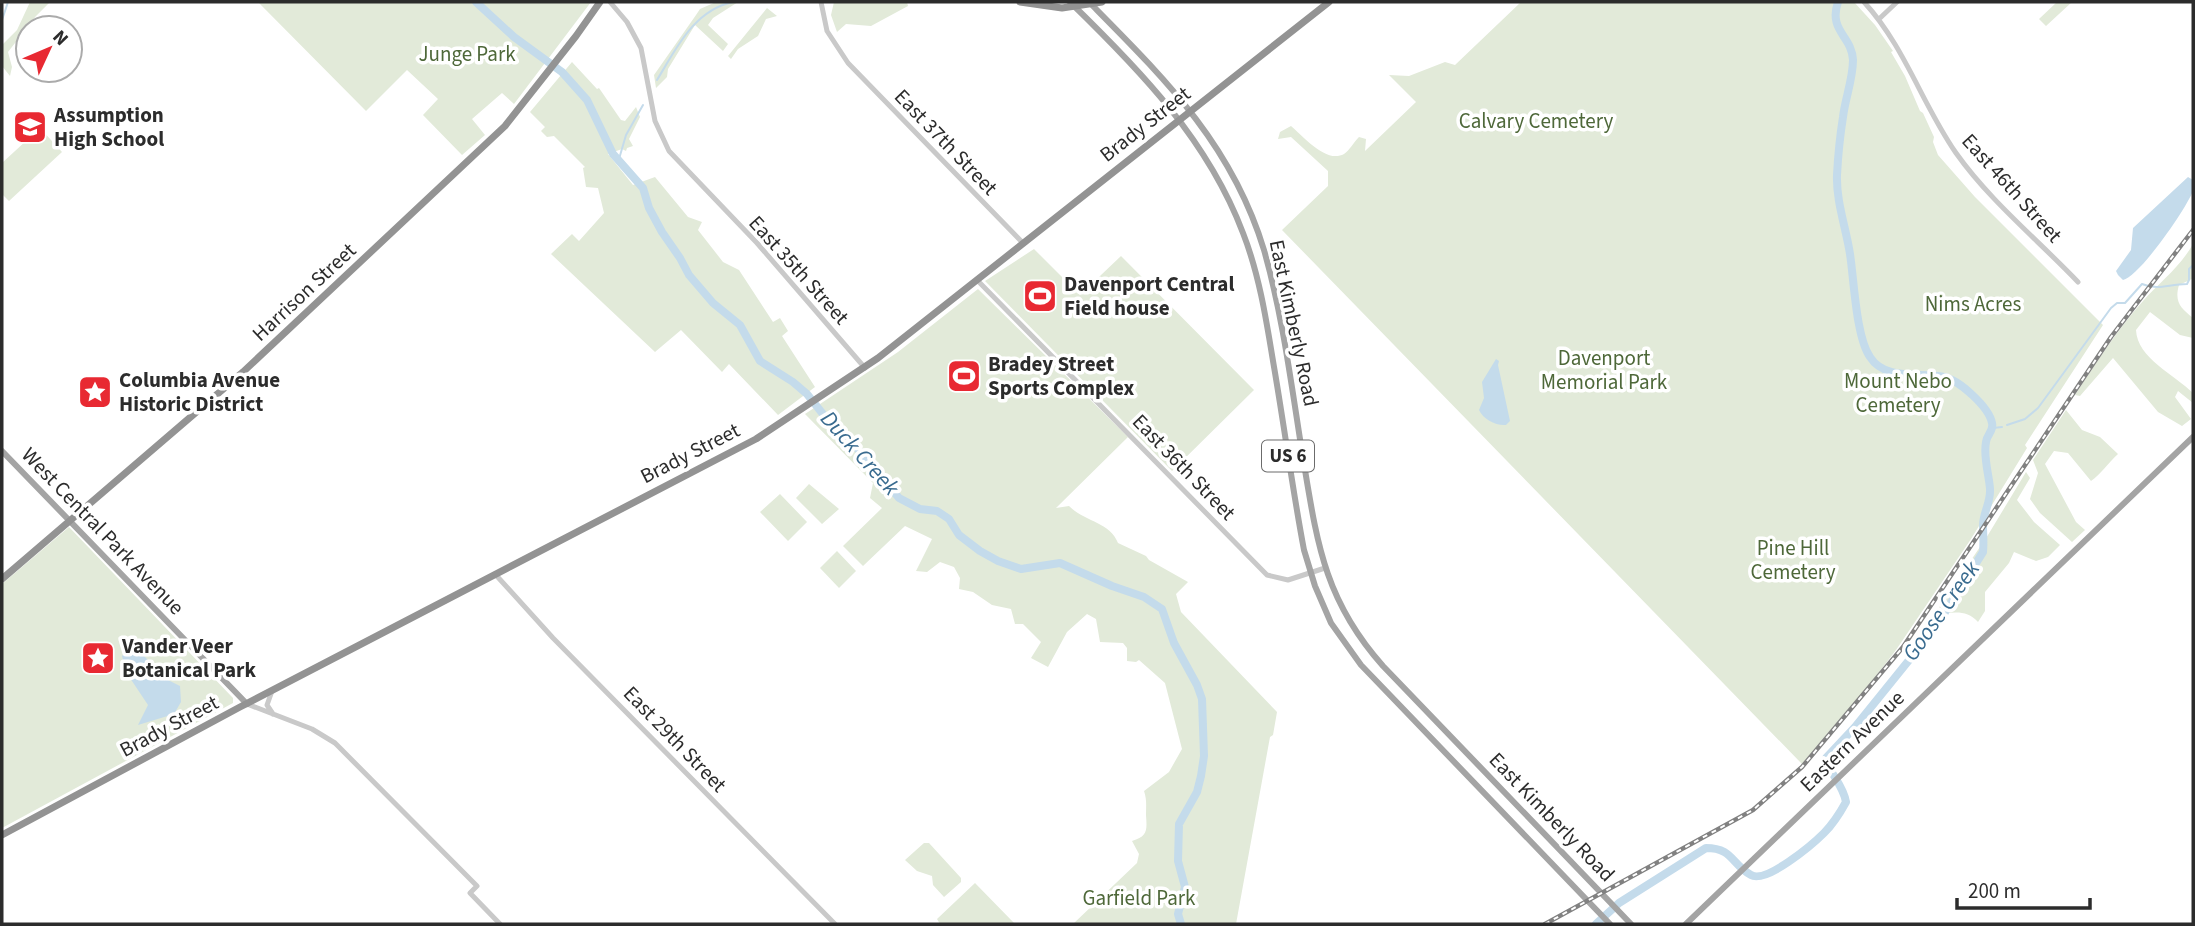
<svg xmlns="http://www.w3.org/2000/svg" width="2195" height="926" viewBox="0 0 2195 926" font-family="'Source Sans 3',sans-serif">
<rect width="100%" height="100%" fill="#fff"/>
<!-- green -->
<path fill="#e2ead9" d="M30,2H50L36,16L8,52L12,67L10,76L2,66V45L17,30Z
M258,2H591L514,104L502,93L472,119L485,135L462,155L423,115L438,99L407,70L366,111Z
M716,2H738L713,18L708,25L728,44L723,51L695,25L668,69L667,77L656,88L654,75L696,15L700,9Z
M834,2H907L908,6L871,26L846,24L837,32L831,15Z
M1521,2H1854L1875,25L1893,51L1891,52L1905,76L1920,111L1923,113L1934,137L1933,142L1938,155L1975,197L2103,325L2025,445L2027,448L1971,539L1896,650L1873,680L1802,764L1282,230L1328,186V171L1291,137L1278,139L1280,132L1291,126C1303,136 1326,164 1344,154C1349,151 1354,142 1359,137L1366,139L1365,151L1416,102L1389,75L1409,76L1445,62L1455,65Z
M2057,2H2072L2046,26L2039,19Z
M767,8L777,16L766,19L758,36L738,49L731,59L728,56Z
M572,62L597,89L599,88L621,120L625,121L636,107L640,117L629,139L633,146L627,148L626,151L622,149L608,154L633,185L655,177L688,217L702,222L698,230L723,262L739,270L773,322L780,318L788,331L782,336L815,387L778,415L729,364L722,372L681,330L655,352L551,254L572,234L579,241L604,213L598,188L586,187L583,168L585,167L554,136L547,137L541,131L545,127L530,112Z
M40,128L62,152L9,201L2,194V163Z
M2193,244L2192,279L2179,285C2174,302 2181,308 2193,318V338L2180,335L2150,312L2136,330C2137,358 2175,375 2193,393V403L2178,391L2175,397L2191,419L2182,426L2158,412L2113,358L2080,396L2075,395C2096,363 2117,330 2143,301C2160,282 2180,267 2193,244Z
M1034,249L1080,295L1121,256L1254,390L1172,471L985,281Z
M978,289L1128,437L1056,508L1069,506C1085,522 1110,522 1118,543L1146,556L1149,560L1188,582L1176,594L1181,612L1277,712L1273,735L1270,737L1236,924H1073L1137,863L1139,854L1132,841C1148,836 1147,830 1146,815C1146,806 1147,800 1144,791L1169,772L1182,749L1165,683L1139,660L1136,662L1127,661V648L1123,643L1100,642L1096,619L1087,614L1067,632L1048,667L1031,658L1041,642L1023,624H1015L1011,609L992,605L973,592L959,589L960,578L954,567L940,562L927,572L916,571L932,539L905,526L863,566L843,546L882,508L870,498L873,483L805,414L898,352Z
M2066,410L2082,430L2100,437L2118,454C2108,463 2100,475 2091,481L2068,453L2054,451L2045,464L2076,522L2085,530L2072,542L2040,513L2030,499L2038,473L2033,460Z
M2026,472L2030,478L2017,500L2034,522L2060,545L2048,557L2036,561L2014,552L2009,563L1985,592V611L1978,622C1966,608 1950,613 1934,615L1988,535Z
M809,484L839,509L822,524L796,498Z
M780,494L807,522L788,541L760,512Z
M69,527L233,698V703L2,828V584Z
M837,551L856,571L839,588L820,568Z
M924,843H929L961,878V882L944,897L933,885L932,876L917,871L905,860Z
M975,883L1015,924H940L937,919Z"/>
<!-- water -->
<path fill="#c4dbeb" d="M2188,177L2193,180C2193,183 2193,189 2193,191C2186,209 2140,276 2123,280L2118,275L2116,271L2131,250L2133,228Z
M1496,359L1499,361L1498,365L1510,421L1506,425C1496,426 1483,419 1479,410L1484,398L1482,382Z
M130,648L137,649L168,680L180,686L181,702L174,714L138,725L148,705L126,672L122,656Z"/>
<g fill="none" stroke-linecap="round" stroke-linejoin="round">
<!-- stream -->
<path stroke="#c4dbeb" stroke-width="2" d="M2,20L8,2
M657,80C676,49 694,10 733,2
M619,159L626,135L643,105
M2007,425L2025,419L2038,408L2111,308L2117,303H2125L2142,284C2159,291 2168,284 2187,284L2189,280V269L2193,265
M1993,428L2002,427"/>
<!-- river -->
<path stroke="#c4dbeb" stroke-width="8" d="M476,2L514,37L562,72L587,100L613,154L643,188L649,208L662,232L680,258L689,275L713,303L740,325L760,361L793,382L807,394L838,433L856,447L899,498L920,509L937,511L949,519L959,535L980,551L998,561L1021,569L1060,563L1112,586L1144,597L1162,609L1174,643L1197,685L1202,699L1204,756L1201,776L1197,792L1179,824L1178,861L1185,887L1178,914L1181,924
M1596,924L1619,903L1706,848C1733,848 1731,864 1751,875C1766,884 1813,844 1824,833C1833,824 1840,813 1846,802C1843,784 1828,772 1826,758L1855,727L1935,628L1983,552C1984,542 1983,535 1983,525C1983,513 1991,502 1990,489C1989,474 1983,457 1986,442C1987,434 1994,431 1992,423C1989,407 1959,380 1944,377C1920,372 1885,381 1870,357C1856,337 1854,280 1850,254C1846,228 1836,201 1837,175C1838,156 1840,136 1843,117C1845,99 1853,79 1853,60C1852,36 1828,31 1838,2"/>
<!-- minor -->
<path stroke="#c9c9c9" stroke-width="5" d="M610,2L627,22L641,48L655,121L669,151L757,243L865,368
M821,2L827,31L848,63L1023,243
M1864,2C1905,47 1922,104 1956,153C1990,201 2038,240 2078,282
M1879,19L1897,2
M977,280L1267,575L1288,580L1325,568
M495,574L553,638L835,924
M272,691L267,705L273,714
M247,704L312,729L335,743L477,886L470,893L500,924"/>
<!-- major -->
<path stroke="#a4a4a4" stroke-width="6" d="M1070,2C1140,70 1208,140 1243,233C1259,274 1266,318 1273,361C1284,424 1292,487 1304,550L1315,586L1331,623L1361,665L1610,924
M1089,2C1164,78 1232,144 1264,250C1283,316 1292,390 1303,458C1317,542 1324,600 1383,666L1631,924
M2,451L247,704
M1686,924L2193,437"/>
<!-- highway -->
<path stroke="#939393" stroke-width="7" d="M1020,2L1062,8L1102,2
M2,579L243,372L505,126L576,36L600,2
M2,835L240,707L756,439L878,358L1329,2"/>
<!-- rail casing -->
<g stroke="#818181" stroke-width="4.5">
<path id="rail" d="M1545,924L1753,810L1802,767L1903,647L2111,337L2193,230"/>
</g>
<!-- rail -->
<use href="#rail" stroke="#fff" stroke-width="2" stroke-dasharray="5" stroke-linecap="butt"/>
</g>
<!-- icons -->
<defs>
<g id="school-square" transform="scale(1.75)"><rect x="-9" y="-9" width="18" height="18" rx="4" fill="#e82932" stroke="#fff"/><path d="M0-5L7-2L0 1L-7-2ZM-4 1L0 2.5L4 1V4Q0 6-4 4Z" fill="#fff"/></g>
<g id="stadium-square" transform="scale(1.75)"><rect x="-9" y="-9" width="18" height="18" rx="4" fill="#e82932" stroke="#fff"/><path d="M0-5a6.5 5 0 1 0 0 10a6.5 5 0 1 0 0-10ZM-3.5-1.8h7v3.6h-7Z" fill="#fff"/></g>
<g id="sight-square" transform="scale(1.75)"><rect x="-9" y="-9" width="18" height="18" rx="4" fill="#e82932" stroke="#fff"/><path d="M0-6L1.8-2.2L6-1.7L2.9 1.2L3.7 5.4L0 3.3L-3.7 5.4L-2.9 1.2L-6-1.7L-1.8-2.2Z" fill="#fff"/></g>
</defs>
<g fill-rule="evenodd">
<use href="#school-square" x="30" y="127"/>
<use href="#stadium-square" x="1040" y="296"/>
<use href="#stadium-square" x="964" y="376"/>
<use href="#sight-square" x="95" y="392"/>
<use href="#sight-square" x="98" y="658"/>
</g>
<g text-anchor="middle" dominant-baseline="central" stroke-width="7" stroke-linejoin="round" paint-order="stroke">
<!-- shield labels -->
<rect fill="#fff" stroke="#6b6b6b" stroke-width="2" x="1262" y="440.5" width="52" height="31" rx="5"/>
<g font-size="19" font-weight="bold" fill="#2c2c2c">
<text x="1288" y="456">US 6</text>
</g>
<!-- park labels -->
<g font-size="21" fill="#4e6839" stroke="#fff">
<text x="467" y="54">Junge Park</text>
<text x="1536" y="121">Calvary Cemetery</text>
<text x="1973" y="304">Nims Acres</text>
<text x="1604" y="358">Davenport<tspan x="1604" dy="24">Memorial Park</tspan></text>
<text x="1898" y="381">Mount Nebo<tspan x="1898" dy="24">Cemetery</tspan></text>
<text x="1793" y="548">Pine Hill<tspan x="1793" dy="24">Cemetery</tspan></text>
<text x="1139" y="898">Garfield Park</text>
</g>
<!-- poi labels -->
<g font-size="21" font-weight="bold" fill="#2c2c2c" stroke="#fff" text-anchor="start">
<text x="54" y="115">Assumption<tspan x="54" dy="24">High School</tspan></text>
<text x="1064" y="284">Davenport Central<tspan x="1064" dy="24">Field house</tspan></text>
<text x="988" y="364">Bradey Street<tspan x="988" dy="24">Sports Complex</tspan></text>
<text x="119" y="380">Columbia Avenue<tspan x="119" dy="24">Historic District</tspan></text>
<text x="122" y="646">Vander Veer<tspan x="122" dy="24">Botanical Park</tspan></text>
</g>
<!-- street labels -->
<g font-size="21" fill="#2c2c2c" stroke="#fff">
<text transform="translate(1145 124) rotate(-38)">Brady Street</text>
<text transform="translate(946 142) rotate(46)">East 37th Street</text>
<text transform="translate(2012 188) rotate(48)">East 46th Street</text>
<text transform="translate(799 270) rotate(48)">East 35th Street</text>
<text transform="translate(304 292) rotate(-43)">Harrison Street</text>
<text transform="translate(1294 323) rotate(78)">East Kimberly Road</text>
<text transform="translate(690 453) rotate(-27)">Brady Street</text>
<text transform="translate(1184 467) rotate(46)">East 36th Street</text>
<text transform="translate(103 531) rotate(46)">West Central Park Avenue</text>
<text transform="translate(169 726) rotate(-28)">Brady Street</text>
<text transform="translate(675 739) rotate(46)">East 29th Street</text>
<text transform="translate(1852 741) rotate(-44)">Eastern Avenue</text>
<text transform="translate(1552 817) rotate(46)">East Kimberly Road</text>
</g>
<!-- water labels -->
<g font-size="23" font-style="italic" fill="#396b8f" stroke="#fff">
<text transform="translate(860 453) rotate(48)">Duck Creek</text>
<text transform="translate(1941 611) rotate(-55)">Goose Creek</text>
</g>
</g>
<!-- border -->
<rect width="2195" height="926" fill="none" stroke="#2c2c2c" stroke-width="7"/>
<!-- north arrow -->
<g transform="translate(49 49) rotate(46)"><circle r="33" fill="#ffffff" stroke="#ababab" stroke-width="2"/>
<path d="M0-5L12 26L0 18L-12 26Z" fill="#e82932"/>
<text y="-10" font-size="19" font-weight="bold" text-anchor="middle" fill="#2c2c2c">N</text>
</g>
<!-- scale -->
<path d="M1957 898v10h133v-10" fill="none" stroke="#2c2c2c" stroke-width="3.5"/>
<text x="1968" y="898" font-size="21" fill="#2c2c2c" stroke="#ffffff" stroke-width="5" paint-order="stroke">200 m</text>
</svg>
